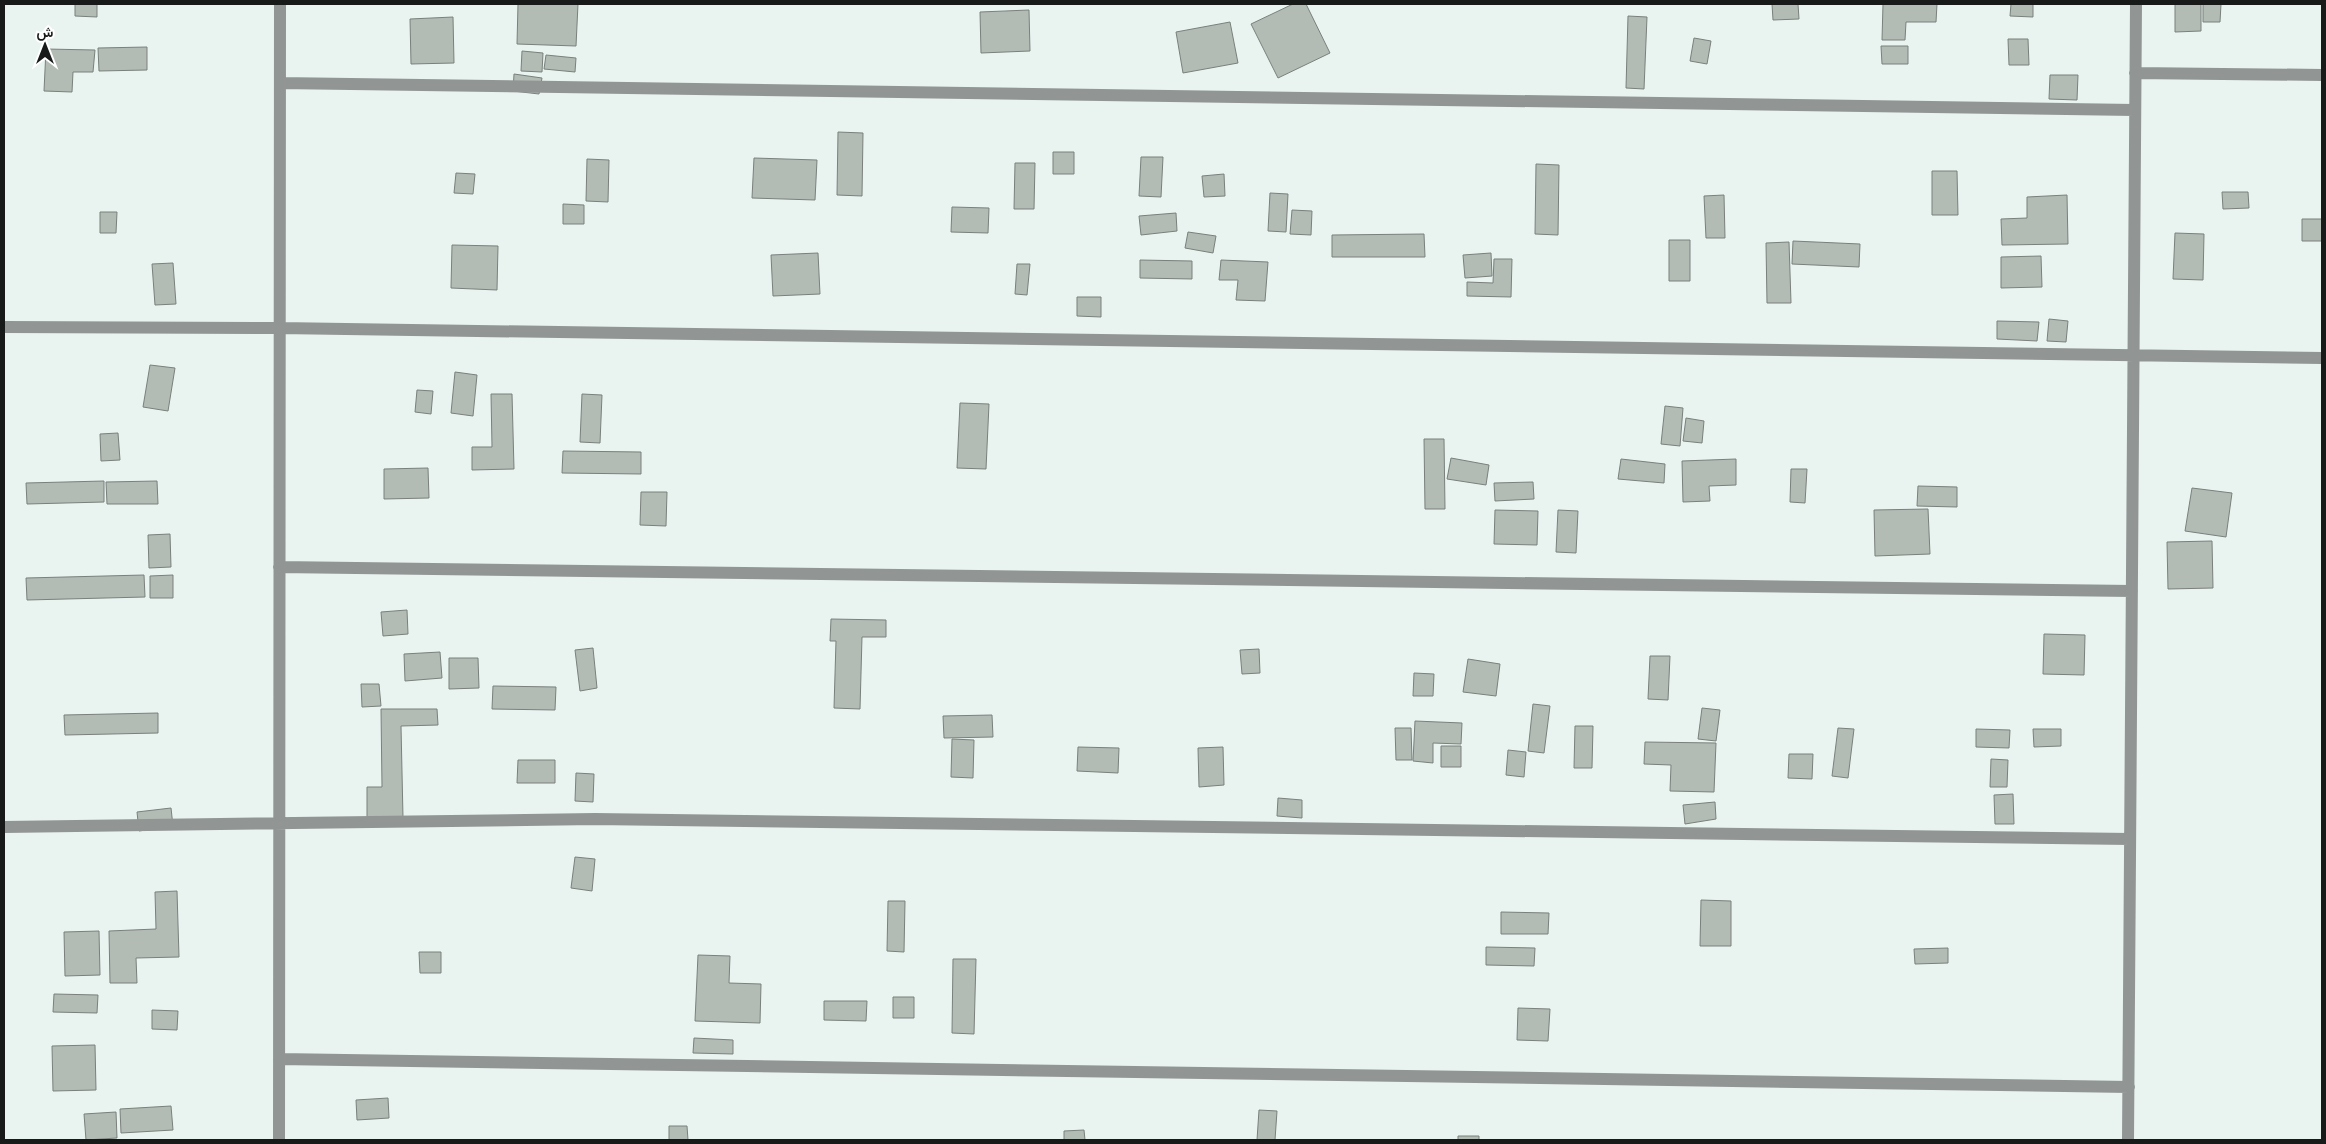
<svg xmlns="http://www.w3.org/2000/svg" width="2326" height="1144" viewBox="0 0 2326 1144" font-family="'PT Sans Narrow',Vazirmatn,sans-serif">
<rect width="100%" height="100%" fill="#e9f3f0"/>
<!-- building -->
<path fill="#b3bbb5" stroke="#7a817c" d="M75,4H97V17L75,16Z
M518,4H578L576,46L517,44Z
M1293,4H1306L1330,53L1278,78L1251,24Z
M1772,4H1798L1799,19L1773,20Z
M1883,4H1937L1936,22H1906L1905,40H1882Z
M2011,4H2033V17L2010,16Z
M2175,4H2201V31L2175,32Z
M2203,4H2221L2220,22H2203Z
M1029,10L1030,51L981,53L980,12Z
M1628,16L1647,17L1644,89L1626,88Z
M453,17L454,63L411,64L410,19Z
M1230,22L1238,63L1183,73L1176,32Z
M1694,38L1711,41L1707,64L1690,61Z
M2008,39H2028L2029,65H2009Z
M1881,46H1908V64H1882Z
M147,47V70L99,71L98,48Z
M46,49L95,50L93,72H73L72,92L44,91Z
M522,51L543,53L542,72L521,71Z
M546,55L576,58L575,72L544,69Z
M514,74L542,78L539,94L513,91Z
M2050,75H2078L2077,100L2049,99Z
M838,132L863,133L862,196L837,195Z
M1053,152H1074V174H1053Z
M1141,157H1163L1161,197L1139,196Z
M754,158L817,160L815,200L752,198Z
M587,159L609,160L608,202L586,201Z
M1015,163H1035L1034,209H1014Z
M1536,164L1559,165L1558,235L1535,234Z
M1932,171H1957L1958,215H1932Z
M456,173L475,174L473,194L454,193Z
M1224,174L1225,196L1204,197L1202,176Z
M2222,192H2248L2249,208L2223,209Z
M1270,193L1288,194L1286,232L1268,231Z
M1724,195L1725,238H1706L1704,196Z
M2067,195L2068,244L2002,245L2001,219L2027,218V197Z
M563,204L584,205V224H563Z
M952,207L989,208L988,233L951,232Z
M1292,210L1312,211L1311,235L1290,234Z
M100,212H117L116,233H100Z
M1176,213L1177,231L1141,235L1139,216Z
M2302,219H2322V241H2302Z
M1188,232L1216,236L1213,253L1185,248Z
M2175,233L2204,234L2203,280L2173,279Z
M1424,234L1425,257H1332V235Z
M1669,240H1690V281H1669Z
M1793,241L1860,244L1859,267L1792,264Z
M1789,242L1791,303H1767L1766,243Z
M452,245L498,246L497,290L451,288Z
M818,253L820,294L773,296L771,255Z
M1491,253L1492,276L1465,278L1463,255Z
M2041,256L2042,287L2001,288V257Z
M1494,259H1512L1511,297L1467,296V282L1493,283Z
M1140,260L1192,261V279L1140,278Z
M1221,260L1268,262L1265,301L1236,300L1238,280H1219Z
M173,263L176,304L155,305L152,264Z
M1017,264H1030L1027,295L1015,294Z
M1077,297H1101V317L1077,316Z
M2049,319L2068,321L2066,342L2047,341Z
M1997,321L2039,322L2037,341L1997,339Z
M150,365L175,368L168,411L143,407Z
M455,372L477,375L473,416L451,413Z
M417,390L433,391L431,414L415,412Z
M491,394H512L514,469L472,470V447H492Z
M582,394L602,395L600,443L580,442Z
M960,403L989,404L986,469L957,468Z
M1665,406L1683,408L1680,446L1661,444Z
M1686,418L1704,421L1702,443L1683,441Z
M118,433L120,460L101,461L100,434Z
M1424,439H1444L1445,509H1425Z
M563,451L641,452V474L562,473Z
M1451,458L1489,465L1486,485L1447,479Z
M1621,459L1665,464L1664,483L1618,479Z
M1736,459V485L1709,486L1710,501L1683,502L1682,461Z
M428,468L429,498L384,499V469Z
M1791,469H1807L1805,503L1790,502Z
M104,481V502L27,504L26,483Z
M157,481L158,504H107L106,482Z
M1533,482L1534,499L1495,501L1494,483Z
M1918,486L1957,487V507L1917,506Z
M2192,488L2232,493L2226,537L2185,531Z
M641,492H667L666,526L640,525Z
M1928,509L1930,554L1875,556L1874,510Z
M1495,510L1538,511L1537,545L1494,544Z
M1558,510L1578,511L1576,553L1556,552Z
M170,534L171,567L149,568L148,535Z
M2212,541L2213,588L2168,589L2167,542Z
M144,575L145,597L27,600L26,578Z
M173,575V598H150V576Z
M407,610L408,634L383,636L381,612Z
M831,619L886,620V637H862L860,709L834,708L836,641H830Z
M2044,634L2085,635L2084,675L2043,674Z
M593,648L597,688L580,691L575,650Z
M1259,649L1260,673L1242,674L1240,650Z
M440,652L442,678L405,681L404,654Z
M1650,656H1670L1668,700L1648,699Z
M449,658H478L479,688L449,689Z
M1468,659L1500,664L1496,696L1463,692Z
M1414,673L1434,674L1433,696H1413Z
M361,684H379L381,706L362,707Z
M493,686L556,687L555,710L492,709Z
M1533,704L1550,706L1544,753L1528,751Z
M1702,708L1720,710L1716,741L1698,739Z
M381,709H437L438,725L401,726L403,818H367V787H382Z
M158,713V733L65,735L64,715Z
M992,715L993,737L944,738L943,716Z
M1415,721L1462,723L1461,744L1433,743V763L1413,761Z
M1575,726H1593L1592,768H1574Z
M1395,728H1411L1412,760H1396Z
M1838,728L1854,729L1848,778L1832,776Z
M1976,729L2010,730L2009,748L1976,747Z
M2033,729H2061V746L2034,747Z
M952,739L974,740L973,778L951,777Z
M1645,742L1716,743L1714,792L1670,791L1671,765L1644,764Z
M1441,746H1461V767H1441Z
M1078,747L1119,748L1118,773L1077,771Z
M1223,747L1224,785L1199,787L1198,748Z
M1508,750L1526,752L1524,777L1506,775Z
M1789,754H1813L1812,779L1788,778Z
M1991,759L2008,760L2007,787H1990Z
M518,760H555V783H517Z
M576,773L594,774L593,802L575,801Z
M2013,794L2014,824H1995L1994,795Z
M1278,798L1302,800V818L1277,816Z
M1715,802L1716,819L1685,824L1683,805Z
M171,808L173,826L139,831L137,812Z
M575,857L595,859L592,891L571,888Z
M177,891L179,957L136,958L137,983H110L109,931L156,929L155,892Z
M1701,900L1731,901V946H1700Z
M888,901H905L904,952L887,951Z
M1501,912L1549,913L1548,934H1501Z
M99,931L100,975L65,976L64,932Z
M1486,947L1535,948L1534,966L1486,965Z
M1948,948V963L1915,964L1914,949Z
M419,952H441V973H420Z
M698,955L730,956L729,983L761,984L760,1023L695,1021Z
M953,959H976L974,1034L952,1033Z
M54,994L98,995L97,1013L53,1012Z
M893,997H914V1018H893Z
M824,1001H867L866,1021L824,1020Z
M1518,1008L1550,1009L1548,1041L1517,1040Z
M152,1010L178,1011L177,1030L152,1029Z
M694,1038L733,1040V1054L693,1053Z
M95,1045L96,1090L53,1091L52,1046Z
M388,1098L389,1118L357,1120L356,1100Z
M171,1106L173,1130L121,1133L120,1109Z
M1259,1110L1277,1111L1275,1140H1257Z
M116,1112L117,1138L86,1140L84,1114Z
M669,1126H687L688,1140H669Z
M1084,1130L1085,1140H1064V1131Z
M1458,1136H1479V1140H1458Z"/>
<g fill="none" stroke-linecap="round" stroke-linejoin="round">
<!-- street -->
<path stroke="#919695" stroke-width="12" d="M2135,73L2322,75
M280,83L2134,110
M4,327L280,328L2322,358
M279,567L2132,591
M4,827L595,819L2130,839
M279,1059L2129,1087
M279,1140L280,4
M2128,1140L2136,4"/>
</g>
<!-- border -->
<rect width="2326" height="1144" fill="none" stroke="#171a19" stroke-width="10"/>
<!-- north arrow -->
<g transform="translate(45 45)" stroke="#ffffff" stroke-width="4" paint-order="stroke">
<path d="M0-4L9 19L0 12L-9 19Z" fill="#171a19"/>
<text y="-8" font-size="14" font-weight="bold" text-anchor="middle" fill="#171a19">ش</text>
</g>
</svg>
